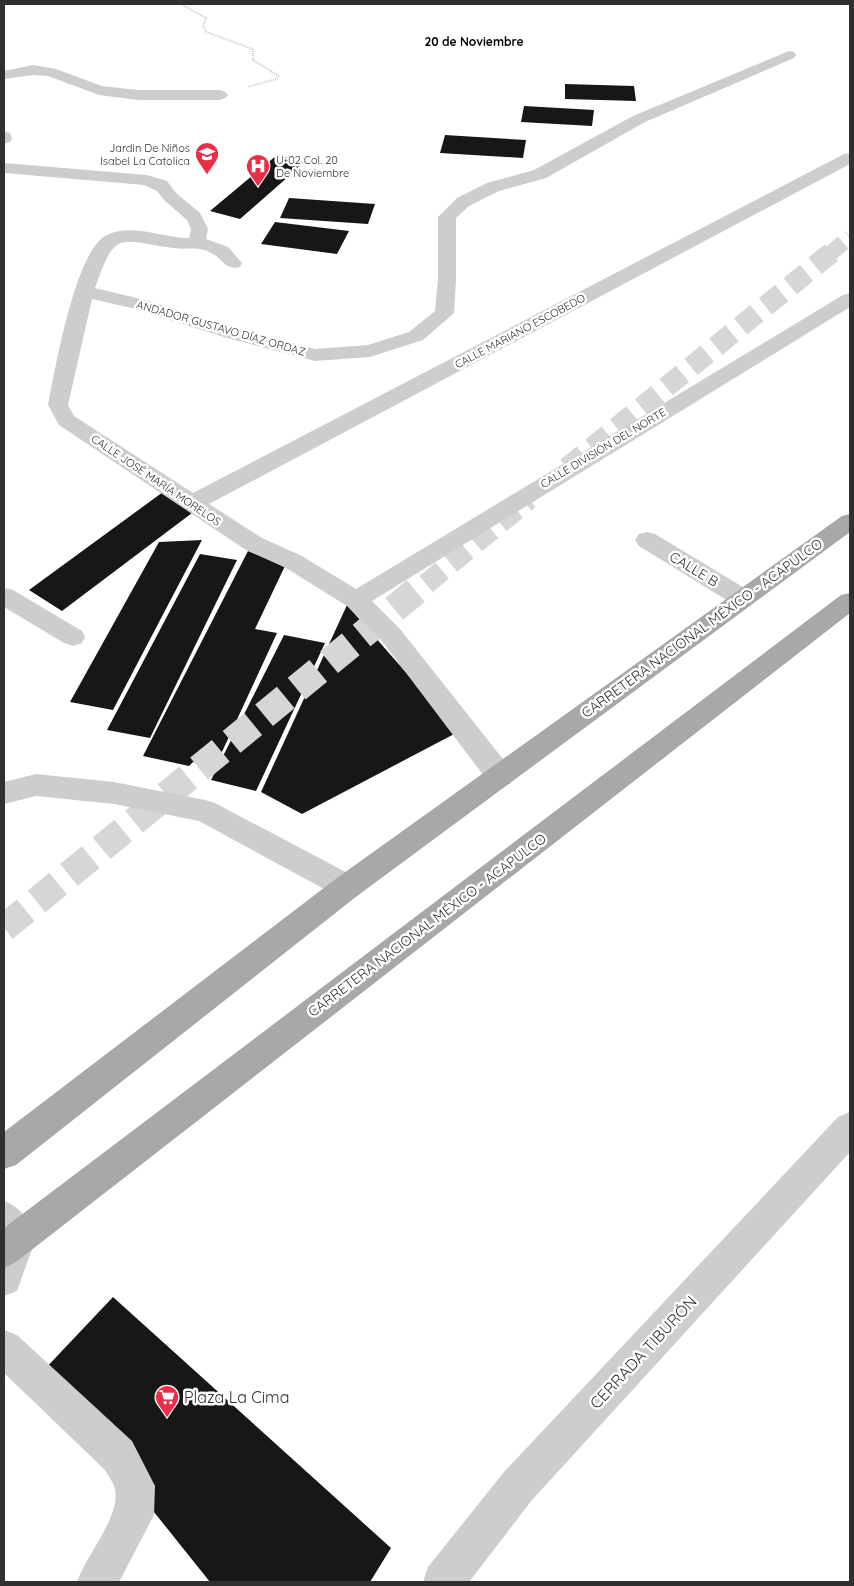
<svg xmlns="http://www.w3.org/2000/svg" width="854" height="1586" viewBox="0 0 854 1586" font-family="Quicksand,sans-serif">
<rect width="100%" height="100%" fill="#fff"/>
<!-- building -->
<path fill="#171717" d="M565,84L634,86L636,101L565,99Z
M524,106L594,110L592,126L521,122Z
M445,135L526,140L523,158L440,153Z
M277,155L305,162L240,219L210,211Z
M289,198L375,204L368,224L280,218Z
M275,222L349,231L337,254L261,244Z
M163,492L196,510L62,611L29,590Z
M202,540L113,710L70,702L159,542Z
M248,551L285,566L255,629L277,633L215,767L193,762L189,766L143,756Z
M200,554L237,560L150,738L107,730Z
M347,605L458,732L302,814L261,792Z
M284,635L325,643L256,791L211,780Z
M113,1297L391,1548L370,1582H210L42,1372Z"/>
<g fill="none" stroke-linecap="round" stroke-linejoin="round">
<!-- highway-tunnel-far2 -->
<path stroke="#d6d6d6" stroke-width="16" stroke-dasharray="16 8" stroke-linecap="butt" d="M831,253L850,237"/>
<!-- highway-tunnel-far1 -->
<path stroke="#d6d6d6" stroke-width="21" stroke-dasharray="21 11" stroke-linecap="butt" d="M567,468L832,252
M426,584L529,499"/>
<!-- highway-tunnel -->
<path stroke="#d6d6d6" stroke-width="28" stroke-dasharray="28 14" stroke-linecap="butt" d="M4,928L427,582"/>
<!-- path -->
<path stroke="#cdcdcd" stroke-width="2" stroke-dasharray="1 1" stroke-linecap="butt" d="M181,4L206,18L203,26L206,32L253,49V60L279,76L277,79L247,87"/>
<!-- minor -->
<path fill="#cdcdcd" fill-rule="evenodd" d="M789,51L794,52L796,55L794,58L645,122L546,178L499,191L469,206L456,218V280L454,313L423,340L370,357L315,361L224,337L136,309L92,299L68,405L74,416L193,493L844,154L850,153V164L209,504L262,538L302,556L356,589L843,295L850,293V307L372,601L400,629L510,768L514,776L510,784L500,787L490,784L382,641L347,606L286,568L246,550L59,425L48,405C55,370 75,250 107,235C131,223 161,237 186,238H189L191,229L187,220L164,200L157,191L144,185L4,173V163L147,175L167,181L176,193L200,213L208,229L206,239L228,247L242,263L240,267C225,271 223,258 211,253C198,246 187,250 174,248C118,241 116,228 95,288L149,301L238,329L315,349L368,345L409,332L435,311L438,280V217L457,198L487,183L534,170L633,116Z
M33,65L56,69L102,86L138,90H220L225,92L228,95L225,98L220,100H138L99,95L48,76L33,75L4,79V71Z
M4,131L10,133L12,139L10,142L4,144Z
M647,532L655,534L751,592L754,598L751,604L742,606L733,604L639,546L635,540L639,534Z
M4,588L13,590L82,631L85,637L82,643L73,646L64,643L4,607Z
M36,774L114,782L205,800L215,803L357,878L362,887L357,896L347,899L337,896L199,821L114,804L36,796L4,804V782Z
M850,1112V1152L532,1500L469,1582H423L428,1567L504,1472L838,1117Z
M4,1201C21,1207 29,1221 36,1238L17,1291L4,1296Z
M4,1330L17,1335L132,1441L155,1486L154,1515L119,1582H77C86,1555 120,1518 115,1490C114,1483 108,1475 104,1469L4,1373Z"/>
<!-- major -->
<path fill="#a8a8a8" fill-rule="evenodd" d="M850,514V532L357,896L16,1165L4,1169V1132L337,878L842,516Z
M850,593V613L16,1262L4,1268V1228L841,595Z"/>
</g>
<!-- icons -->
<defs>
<g id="school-pin" transform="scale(1.25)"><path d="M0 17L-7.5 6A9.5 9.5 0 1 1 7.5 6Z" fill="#eb2e47" stroke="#fff"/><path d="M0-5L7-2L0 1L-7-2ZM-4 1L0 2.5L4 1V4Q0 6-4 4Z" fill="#fff"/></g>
<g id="hospital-pin" transform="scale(1.25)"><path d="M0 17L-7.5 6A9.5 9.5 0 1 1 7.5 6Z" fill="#eb2e47" stroke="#fff"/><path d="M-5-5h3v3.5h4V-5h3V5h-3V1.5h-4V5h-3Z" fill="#fff"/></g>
<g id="supermarket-pin" transform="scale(1.25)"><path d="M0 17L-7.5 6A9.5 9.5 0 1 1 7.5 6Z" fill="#eb2e47" stroke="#fff"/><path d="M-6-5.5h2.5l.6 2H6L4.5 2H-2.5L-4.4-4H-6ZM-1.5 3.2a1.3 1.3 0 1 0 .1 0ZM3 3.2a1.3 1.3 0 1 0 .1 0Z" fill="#fff"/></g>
</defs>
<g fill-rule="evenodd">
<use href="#school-pin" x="207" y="154"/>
<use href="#hospital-pin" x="258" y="166"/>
<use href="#supermarket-pin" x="167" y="1397"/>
</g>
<g text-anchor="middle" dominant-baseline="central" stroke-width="5" stroke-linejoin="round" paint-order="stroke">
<!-- far-poi labels -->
<g font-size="11" fill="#303030" stroke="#fff" text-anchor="end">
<text x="190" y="148">Jardin De Niños<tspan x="190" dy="13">Isabel La Catolica</tspan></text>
<text x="276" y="160" text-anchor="start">U-02 Col. 20<tspan x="276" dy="13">De Noviembre</tspan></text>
</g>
<!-- far-street labels -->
<g font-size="11" fill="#303030" stroke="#fff">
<text transform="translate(221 328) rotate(16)">ANDADOR GUSTAVO DÍAZ ORDAZ</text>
<text transform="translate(520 331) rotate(-28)">CALLE MARIANO ESCOBEDO</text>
<text transform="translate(603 448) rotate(-31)">CALLE DIVISIÓN DEL NORTE</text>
<text transform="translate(156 480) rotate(34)">CALLE JOSÉ MARÍA MORELOS</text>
</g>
<!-- far-neighbourhood labels -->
<g font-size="12" font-weight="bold" fill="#000" stroke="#fff">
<text x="474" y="41">20 de Noviembre</text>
</g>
<!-- street labels -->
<g font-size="14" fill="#303030" stroke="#fff">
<text transform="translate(694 569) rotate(31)">CALLE B</text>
<text transform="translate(702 628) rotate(-36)">CARRETERA NACIONAL MÉXICO - ACAPULCO</text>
<text transform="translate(427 925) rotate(-37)">CARRETERA NACIONAL MÉXICO - ACAPULCO</text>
</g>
<!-- near-street labels -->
<g font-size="16" fill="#303030" stroke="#fff">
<text transform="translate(643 1352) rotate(-47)">CERRADA TIBURÓN</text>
</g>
<!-- near-poi labels -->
<g font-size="16" fill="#303030" stroke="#fff" text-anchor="start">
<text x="184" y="1397">Plaza La Cima</text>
</g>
</g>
<!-- border -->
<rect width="854" height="1586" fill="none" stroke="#303030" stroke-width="10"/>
</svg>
